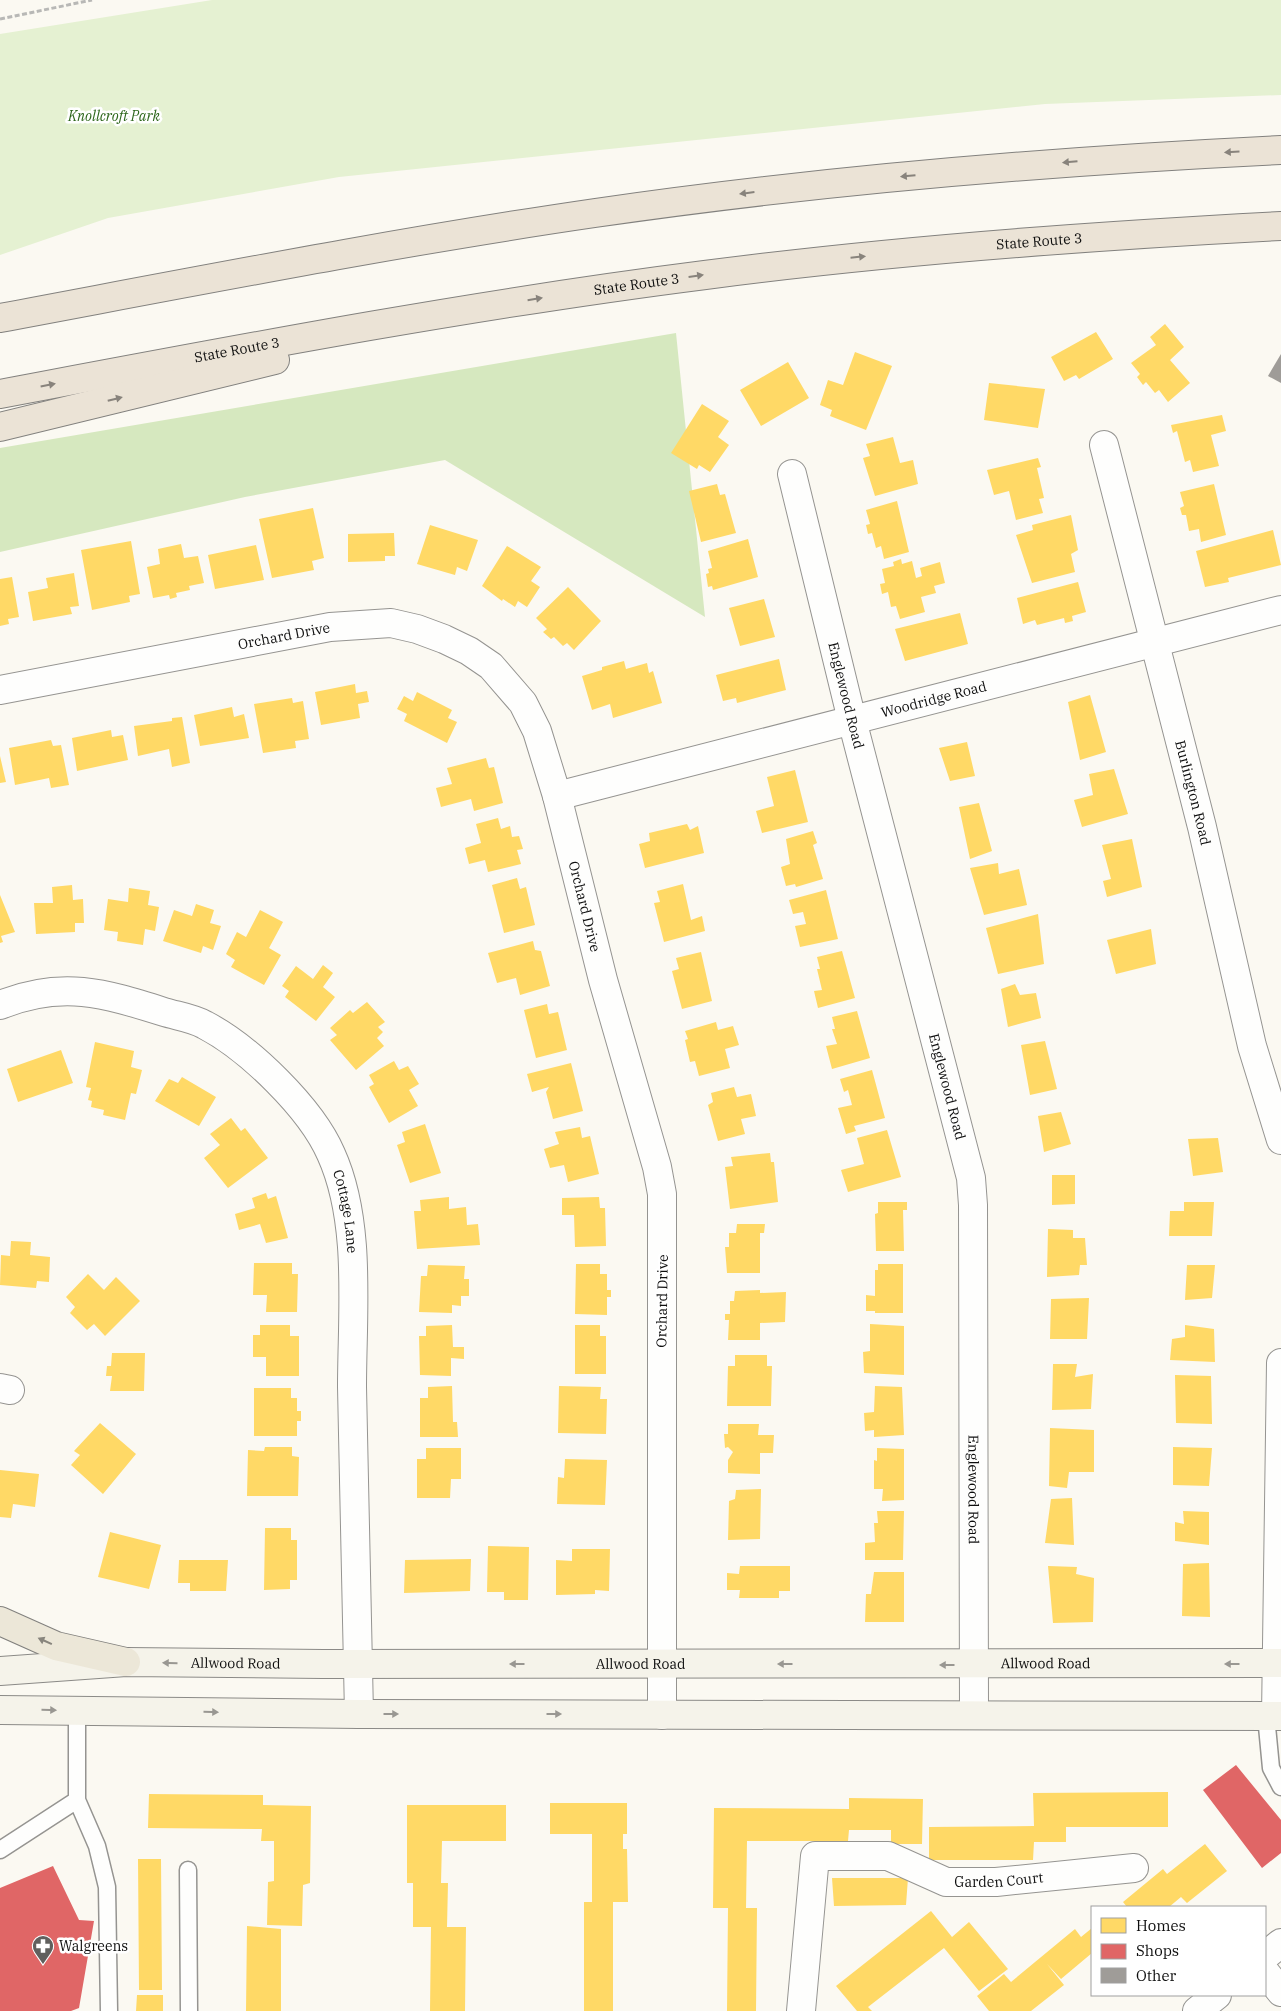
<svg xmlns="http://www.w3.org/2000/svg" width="1281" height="2011" viewBox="0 0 1281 2011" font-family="'IBM Plex Serif',serif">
<rect width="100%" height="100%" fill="#fbf9f2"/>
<!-- green -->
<path fill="#e5f1d2" d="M212,0H1281V95L1045,104L339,177L108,218L0,255V34Z"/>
<!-- forest -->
<path fill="#d6e8bf" d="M676,333L705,617L445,460L245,497L0,552V448Z"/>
<!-- homes -->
<path fill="#ffd966" d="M1165,324L1184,347L1170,360L1190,383L1168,402L1159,390L1155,393L1146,382L1143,385L1137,377L1140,374L1131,363L1156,345L1150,337Z
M1096,332L1113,359L1079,379L1076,375L1064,381L1051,357Z
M855,352L892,366L866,430L830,416L832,410L820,405L828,380L843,385Z
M788,362L809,398L761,426L740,390Z
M989,383L1045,389L1038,428L984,420Z
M702,404L729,421L718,437L729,445L710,472L699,465L697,469L671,453Z
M1222,415L1226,431L1211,435L1219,466L1193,472L1190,460L1185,462L1177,431L1173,433L1171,425Z
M893,437L900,463L913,460L918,484L875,496L863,458L870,456L866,444Z
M1038,458L1041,467L1037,468L1044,498L1039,499L1043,513L1016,520L1009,491L994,495L987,470Z
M717,484L720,495L725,494L736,533L701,542L689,491Z
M1214,484L1226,535L1201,542L1199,529L1189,531L1186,515H1182L1180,508L1184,506L1180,492Z
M897,501L909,552L884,559L881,546L876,548L872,533L868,534L866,525L870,524L866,510Z
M313,508L324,558L312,561L314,570L272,578L259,519Z
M1071,515L1078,550L1071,554L1075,572L1032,583L1016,535L1033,530L1032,525Z
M430,525L478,540L467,571L457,567L455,575L417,564Z
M1273,530L1281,565L1228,578L1229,582L1205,587L1196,551Z
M394,533L395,556H385V561L348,562V534Z
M748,539L758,577L713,590L712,586L708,587L706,574L709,573L708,569L712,568L708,551Z
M131,541L140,594L129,596L130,602L92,610L81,550Z
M181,544L184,558L198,556L204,583L189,586L190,590L176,593L177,597L170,599L169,595L153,598L147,567L160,564L158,549Z
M256,545L264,580L215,589L208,555Z
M507,546L541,567L531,581L540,587L527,607L518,601L515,607L503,599L502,601L482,586Z
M901,559L902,564L912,561L916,578L922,576L920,568L940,562L945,583L934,586L936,593L921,597L925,612L900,619L896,606L891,607L888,592L882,594L880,584L885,583L882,569L894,566L893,562Z
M74,573L79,606L70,607L72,614L33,621L28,592L48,588L46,578Z
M12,577L19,617L8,619L9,624L0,626V579Z
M1078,582L1086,612L1072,616L1073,621L1065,623L1064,618L1037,625L1035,620L1023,624L1017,598Z
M568,587L601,621L574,650L567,643L563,646L554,637L551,639L543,632L547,629L536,618Z
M764,599L775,637L740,646L729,608Z
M960,613L968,644L905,661L895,629Z
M779,659L786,690L737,703L736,698L723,701L716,675Z
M624,661L626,669L647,663L649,673L653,671L662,703L613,718L610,704L592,710L582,676L602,670V667Z
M355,684L356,693L367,691L369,702L358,704L360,718L321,725L315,692Z
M417,692L452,710L448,718L457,722L447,743L404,721L407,714L397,709L404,696L413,701Z
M1090,695L1106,752L1080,760L1068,702Z
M292,698L293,703L303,701L309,739L295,741L296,748L263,753L254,704Z
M232,707L234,717L244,714L249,738L200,746L194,715Z
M182,717L190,763L172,767L169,749L138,756L134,726L172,721V718Z
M111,730L112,737L123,735L128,760L77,771L72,738Z
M51,740L53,746L61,745L69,785L51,788L49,778L15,785L9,748Z
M967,742L975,776L950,781L939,748Z
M0,756L6,782L0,783Z
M486,758L489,768L494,767L503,803L474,811L471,799L441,807L436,788L452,784L447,768Z
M1114,769L1128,814L1082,827L1074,800L1093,795L1089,774Z
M795,770L808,822L762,833L756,811L774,806L767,777Z
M979,803L992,851L970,859L959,807Z
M498,818L501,829L510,826L512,837L519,836L523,849L517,850L521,864L488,872L485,860L469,864L465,848L481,843L476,824Z
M687,824L690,830L698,826L704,853L645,868L639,844L650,841L649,833Z
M813,831L817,843L813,845L823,879L796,887L795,884L786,886L781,867L790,864L786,839Z
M1132,839L1142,887L1107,897L1103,881L1111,879L1102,845Z
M998,863L999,874L1019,869L1027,905L984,915L970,868Z
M517,878L520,889L526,887L535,925L504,933L492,885Z
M683,884L691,920L702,916L705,931L664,942L654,903L660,902L657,891Z
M72,885L73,900L83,899L84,923H75V932L36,934L34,903H53L52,887Z
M129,888L150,891L148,905L159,907L155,931L145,929L143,945L117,941L118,932L104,930L108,899L128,902Z
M826,890L838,939L800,947L795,926L806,924L803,912L793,914L789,900Z
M0,895L15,932L1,936L3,942L0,943Z
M196,904L214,910L210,923L221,926L213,950L203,946L201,953L163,941L174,910L192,916Z
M260,910L283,922L269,948L281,955L264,985L231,967L235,960L226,954L237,932L246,937Z
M1038,914L1044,964L998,974L986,928Z
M1151,929L1156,964L1116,974L1107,940Z
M533,941L535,950L541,951L550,986L520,995L516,978L497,983L488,953Z
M842,951L855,998L818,1008L814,991L822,990L817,969H820L817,957Z
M701,952L712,1001L682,1009L672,971L679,969L676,958Z
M323,965L333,973L323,987L335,997L316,1021L285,997L289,991L282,986L296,966L313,979Z
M1015,984L1020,995L1036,993L1041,1018L1008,1027L1001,989Z
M367,1002L385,1022L378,1027L383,1032L377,1038L384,1046L356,1070L330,1040L337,1035L330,1028L350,1010L353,1013Z
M547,1004L549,1014L558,1012L567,1050L536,1058L524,1010Z
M857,1011L870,1058L832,1069L826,1046L837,1044L832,1029H835L832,1017Z
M716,1022L718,1030L733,1026L739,1045L725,1049L730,1068L699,1076L695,1061L690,1062L685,1040L688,1039L685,1031Z
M1045,1041L1057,1089L1030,1095L1021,1045Z
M95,1042L134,1051L131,1067L142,1070L136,1094L131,1093L125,1120L103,1115L104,1110L91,1107L92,1101L88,1100L91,1088L86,1087Z
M61,1050L73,1083L18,1102L7,1069Z
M394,1061L399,1070L408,1066L419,1084L409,1090L418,1106L389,1123L369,1087L374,1084L369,1075Z
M571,1063L583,1111L553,1119L546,1092L549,1087L532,1092L527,1074Z
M872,1070L885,1118L854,1126L856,1131L846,1134L838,1108L852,1105L848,1090L844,1092L840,1079Z
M182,1077L216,1097L199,1126L155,1101L169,1079L178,1083Z
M734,1087L737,1097L751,1094L756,1116L741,1119L745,1134L718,1141L708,1105L713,1102L711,1093Z
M1061,1112L1071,1144L1044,1152L1038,1116Z
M231,1118L241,1131L245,1128L268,1158L228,1188L204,1158L220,1145L210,1134Z
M425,1124L441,1173L410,1183L397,1145L405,1142L402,1132Z
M580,1127L582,1138L590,1136L599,1174L568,1182L564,1165L550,1168L544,1149L559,1144L555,1132Z
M887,1130L901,1177L848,1192L841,1170L864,1164L857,1138Z
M1218,1138L1223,1172L1193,1176L1188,1139Z
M770,1153L771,1162H774L778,1202L730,1209L725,1167L733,1166L731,1157Z
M1052,1175H1075V1204L1052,1205Z
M266,1193L268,1199L276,1196L288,1238L266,1243L260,1224L239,1230L235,1214L255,1208L252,1198Z
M449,1197V1209L466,1207L467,1225L478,1224L480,1245L417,1249L414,1211H421L420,1200Z
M599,1197L600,1208H605L606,1246L575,1247L574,1215H562V1198Z
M878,1202H907V1210H903L904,1251H876L875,1214L878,1213Z
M1184,1202H1214L1212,1236H1169L1170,1211H1184Z
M737,1224H765L764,1233H760V1273H727L725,1247H729V1233H736Z
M1048,1229L1073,1230V1238H1085L1087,1265H1080L1079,1275L1047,1277Z
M11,1241L31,1242L30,1255L50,1257L49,1282L37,1281L36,1288L0,1285L1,1255L10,1256Z
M254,1263H292V1274H298L297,1312H266L267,1295H253Z
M576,1264H600V1274H607V1290H611V1297H607V1315L575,1314Z
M878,1264H903V1313H875V1311H866V1295L875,1296V1270H878Z
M428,1265L465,1266L464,1279H469V1296H461V1306L452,1305V1313L419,1312L421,1276H427Z
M1187,1265H1215L1212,1298L1185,1300Z
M88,1274L104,1290L116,1277L140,1301L105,1336L94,1324L87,1330L70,1313L75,1307L66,1297Z
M760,1290V1293L786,1292L785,1322L760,1323V1340H728L729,1320H725V1314H730V1301H734L735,1291Z
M1089,1298L1087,1339H1050L1051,1299Z
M870,1324L904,1326V1375L864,1373L863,1352L870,1351Z
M260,1325H290V1336H299V1376H266V1357H253V1335H260Z
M452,1325L453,1347H464V1359L451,1358V1376L420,1375L419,1336H426V1326Z
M575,1325H600V1336H606V1374H575Z
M1185,1325L1214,1329L1215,1362L1170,1360L1172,1339L1185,1337Z
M112,1353H145L144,1391H110L112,1376H106L107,1366H111Z
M735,1355H767V1366H772L771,1406H727L728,1366H735Z
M1053,1364H1077L1075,1377L1093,1374L1091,1409L1052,1410Z
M1175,1375L1211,1376L1212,1424L1176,1423Z
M452,1386L453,1422H457L458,1437H420V1398H428V1387Z
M559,1386L601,1387L600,1399H607L606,1434L558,1433Z
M875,1386L902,1387L904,1435L874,1437V1430L865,1431L864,1413L874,1412Z
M254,1388H291V1398H297V1411H301V1421H297V1436H254Z
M100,1423L136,1454L103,1494L71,1465L80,1455L74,1451Z
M728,1424H759L758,1435H774L773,1453H760V1474L728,1473V1460L733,1452L728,1447L725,1448L724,1434H728Z
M1050,1428L1094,1430V1472H1069L1067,1488L1049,1486Z
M265,1447H292V1456L299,1457L298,1496H247L248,1450L264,1451Z
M1173,1447L1212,1448L1209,1486L1173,1485Z
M426,1448H461V1479H451L450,1498H417V1459H426Z
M877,1448L904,1449V1500L882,1501L883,1489H874V1460L877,1461Z
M565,1459L607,1460L605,1505L557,1504L558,1477L564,1478Z
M0,1470L39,1474L35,1507L13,1504L11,1518L0,1517Z
M761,1489L760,1539L728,1540L729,1501L735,1499L736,1490Z
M1072,1498L1074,1545L1045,1543L1051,1499Z
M877,1511H904L903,1560H865V1543L875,1542L874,1523H878Z
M1183,1511L1209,1512V1545L1175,1541V1522L1184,1524Z
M265,1528H291V1540H297V1580H290V1589L264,1590Z
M110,1532L161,1545L149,1589L98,1577Z
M488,1546L529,1547L528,1600H504V1592H487Z
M572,1549H610L609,1591L595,1590V1594L556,1595V1560L572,1561Z
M471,1559L470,1591L404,1593L405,1560Z
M179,1560H228L226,1591H190V1583H178Z
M1209,1563L1210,1617L1182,1616L1183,1564Z
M740,1566H790V1591H779V1598H739L740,1590H727V1573L739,1574Z
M1048,1566L1077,1567L1076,1574L1094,1578L1093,1622L1053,1623Z
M874,1572H904V1622H865L866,1594H871Z
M1168,1792V1827H1066V1842H1034L1033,1860H929V1827L1034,1826L1033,1793Z
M149,1794L263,1795V1805L311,1806L310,1883L303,1885L302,1926L267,1925L268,1882L274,1881V1841H261L262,1829L148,1828Z
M849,1798L923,1799L922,1844H891V1830H849L848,1841H747L746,1908H757L756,2011H727L728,1908H713L714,1808L849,1809Z
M550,1803H627V1834H623V1849H627L628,1902H613V2011H584V1902H592V1834H550Z
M407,1805H506V1841H442L441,1883H448L447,1927H466L465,2011H430L431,1927H413V1883H407Z
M1205,1844L1227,1871L1187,1903L1181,1897L1169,1907H1127L1123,1902L1163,1869L1167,1874Z
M138,1859H161L162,1990H139Z
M832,1878H908L906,1905L834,1906Z
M931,1911L952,1937L969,1922L1008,1969L979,1991L944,1948L868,2007L872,2011H857L836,1986Z
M247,1926L281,1929V2011H246Z
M1092,1928V1953L1061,1979L1047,1964L1064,1985L1031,2011H989L977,1996L1004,1974L1011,1982L1075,1929L1081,1937Z
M137,1995H163V2011H136Z"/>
<!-- shops -->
<path fill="#e06666" d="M1236,1765L1281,1820V1853L1262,1868L1203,1790Z
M53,1866L79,1920L94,1921L79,2008L71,2011H0V1888Z"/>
<!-- building -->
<path fill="#9f9c98" d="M1281,354V383L1268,376Z"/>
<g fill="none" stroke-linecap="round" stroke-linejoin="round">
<!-- service casing -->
<g stroke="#959491" stroke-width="19">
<path id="service" d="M77,1710V1800L97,1846L107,1887L109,2011
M1266,1716L1271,1768L1281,1787
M0,1850L77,1800
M188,1870L189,2011"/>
</g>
<!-- minor casing -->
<g stroke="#959491" stroke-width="30">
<g id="minor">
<path id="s1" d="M1104,445L1202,827L1252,1046L1281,1140"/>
<path id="s2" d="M792,474L852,720L971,1178L973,1205L974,1715"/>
<path id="s3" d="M0,690L330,627L391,623L417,629L444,639L469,651L491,666L523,703L537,731L557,796L603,980L657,1167L662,1194V1715"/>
<path id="s4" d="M557,796L1281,610"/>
<path id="s5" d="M0,1005C62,980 104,993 164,1012C177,1016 193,1018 205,1025C249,1048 311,1108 331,1154C362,1222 352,1313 352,1387C354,1496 357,1605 359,1714"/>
<path d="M0,1388L10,1390"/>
<path d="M1276,1716L1281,1363"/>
<path d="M1265,1972L1281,1992"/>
<path id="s6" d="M801,2011L815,1856H888L946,1882H996L1134,1868"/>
</g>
</g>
<!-- tertiary casing -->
<g stroke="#959491" stroke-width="30">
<path id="tertiary" d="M1265,1956L1281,1943
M1197,2011L1217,1995"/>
</g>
<!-- secondary casing -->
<g stroke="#8b8a87" stroke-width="30">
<g id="secondary">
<path id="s7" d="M0,1671L126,1662L323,1664L1281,1663"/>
<path d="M0,1710L359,1714L1281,1716"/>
</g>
</g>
<!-- primary casing -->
<g stroke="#82817e" stroke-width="30">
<path id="primary" d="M0,1621L56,1646L126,1662"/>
</g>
<!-- trunk casing -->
<g stroke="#82817e" stroke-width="30">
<g id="trunk">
<path d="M0,318C198,281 396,242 595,213C822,180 1052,161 1281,150"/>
<path id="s8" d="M0,394C234,350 468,305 705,275C896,250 1088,236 1281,226"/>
<path d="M0,427L275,360"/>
</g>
</g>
<!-- path -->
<path stroke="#b8b8b6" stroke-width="3" stroke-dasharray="5 2.5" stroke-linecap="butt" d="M0,19L92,0"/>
<!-- service -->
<use href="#service" stroke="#fefefd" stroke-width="16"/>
<!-- minor -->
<use href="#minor" stroke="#fefefd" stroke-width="28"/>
<!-- tertiary -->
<use href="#tertiary" stroke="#fefefd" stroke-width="28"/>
<!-- secondary -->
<use href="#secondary" stroke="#f5f3ea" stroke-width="28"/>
<!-- primary -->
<use href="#primary" stroke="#ece7d8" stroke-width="28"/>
<!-- trunk -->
<use href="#trunk" stroke="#ebe3d6" stroke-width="28"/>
</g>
<!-- one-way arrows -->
<defs><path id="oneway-solid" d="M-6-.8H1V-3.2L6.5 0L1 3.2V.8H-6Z" transform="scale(1.25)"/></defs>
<g fill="#88837c">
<use href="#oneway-solid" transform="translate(1232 152) rotate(177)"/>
<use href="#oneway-solid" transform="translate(1070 162) rotate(175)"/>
<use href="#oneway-solid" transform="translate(908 176) rotate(175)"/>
<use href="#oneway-solid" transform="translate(747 193) rotate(173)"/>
<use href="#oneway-solid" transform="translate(858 257) rotate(-6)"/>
<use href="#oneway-solid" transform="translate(696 276) rotate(-8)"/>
<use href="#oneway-solid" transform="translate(535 299) rotate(-9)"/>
<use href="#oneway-solid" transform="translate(48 385) rotate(-11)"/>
<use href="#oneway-solid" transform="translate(115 399) rotate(-14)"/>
</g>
<use fill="#88857d" href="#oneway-solid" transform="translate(45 1641) rotate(-156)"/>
<g fill="#999792">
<use href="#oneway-solid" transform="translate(170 1663) rotate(-179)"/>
<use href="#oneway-solid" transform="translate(517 1664) rotate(180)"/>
<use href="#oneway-solid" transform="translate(785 1664) rotate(-180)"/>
<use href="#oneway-solid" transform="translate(1232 1664) rotate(180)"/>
<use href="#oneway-solid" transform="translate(947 1665) rotate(-180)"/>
<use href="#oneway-solid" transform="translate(49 1710) rotate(1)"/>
<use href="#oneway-solid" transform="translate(211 1712) rotate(1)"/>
<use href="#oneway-solid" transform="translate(391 1714)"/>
<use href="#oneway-solid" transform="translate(554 1714)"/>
</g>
<!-- icons -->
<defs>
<g id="pharmacy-pin" transform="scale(1.125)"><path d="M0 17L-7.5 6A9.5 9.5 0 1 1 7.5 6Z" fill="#61605e" stroke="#fff"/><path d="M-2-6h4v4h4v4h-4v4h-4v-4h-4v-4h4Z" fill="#fff"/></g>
</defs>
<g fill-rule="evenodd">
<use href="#pharmacy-pin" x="43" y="1946"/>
</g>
<g text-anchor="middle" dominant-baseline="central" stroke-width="5" stroke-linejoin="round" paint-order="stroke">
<!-- park labels -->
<g font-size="14" font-style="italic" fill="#2e671c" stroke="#fff">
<text x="114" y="116">Knollcroft Park</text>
</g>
<!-- street labels -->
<g font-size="14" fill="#0e0e0e" stroke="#fff">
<text stroke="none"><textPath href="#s8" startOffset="1051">State Route 3</textPath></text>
<text stroke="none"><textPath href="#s8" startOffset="646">State Route 3</textPath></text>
<text stroke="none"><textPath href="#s8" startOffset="241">State Route 3</textPath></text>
<text stroke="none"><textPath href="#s3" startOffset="289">Orchard Drive</textPath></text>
<text stroke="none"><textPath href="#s2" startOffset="228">Englewood Road</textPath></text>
<text stroke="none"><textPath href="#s4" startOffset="389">Woodridge Road</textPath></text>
<text stroke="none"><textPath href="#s1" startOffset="359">Burlington Road</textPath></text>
<text stroke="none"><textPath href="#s3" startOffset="769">Orchard Drive</textPath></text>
<text stroke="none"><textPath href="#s2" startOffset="632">Englewood Road</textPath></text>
<text stroke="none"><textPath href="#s5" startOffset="454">Cottage Lane</textPath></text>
<text transform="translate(662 1301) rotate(-89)">Orchard Drive</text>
<text stroke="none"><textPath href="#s2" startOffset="1038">Englewood Road</textPath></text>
<text stroke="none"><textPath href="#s7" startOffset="236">Allwood Road</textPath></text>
<text stroke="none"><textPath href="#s7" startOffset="641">Allwood Road</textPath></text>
<text stroke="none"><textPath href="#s7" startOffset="1046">Allwood Road</textPath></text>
<text stroke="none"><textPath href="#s6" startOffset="345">Garden Court</textPath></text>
</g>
<!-- poi labels -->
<g font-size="14" fill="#0e0e0e" stroke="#fff" text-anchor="start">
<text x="59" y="1946">Walgreens</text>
</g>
</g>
<!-- legend -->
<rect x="1091" y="1906" width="175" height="90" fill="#ffffff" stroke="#9f9f9f"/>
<rect x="1101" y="1918" width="25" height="15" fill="#ffd966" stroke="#9f9f9f"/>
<text x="1136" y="1931" font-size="15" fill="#0e0e0e">Homes</text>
<rect x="1101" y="1944" width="25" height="15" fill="#e06666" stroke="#9f9f9f"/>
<text x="1136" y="1956" font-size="15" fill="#0e0e0e">Shops</text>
<rect x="1101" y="1968" width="25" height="15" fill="#9f9c98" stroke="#9f9f9f"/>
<text x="1136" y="1981" font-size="15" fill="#0e0e0e">Other</text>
</svg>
